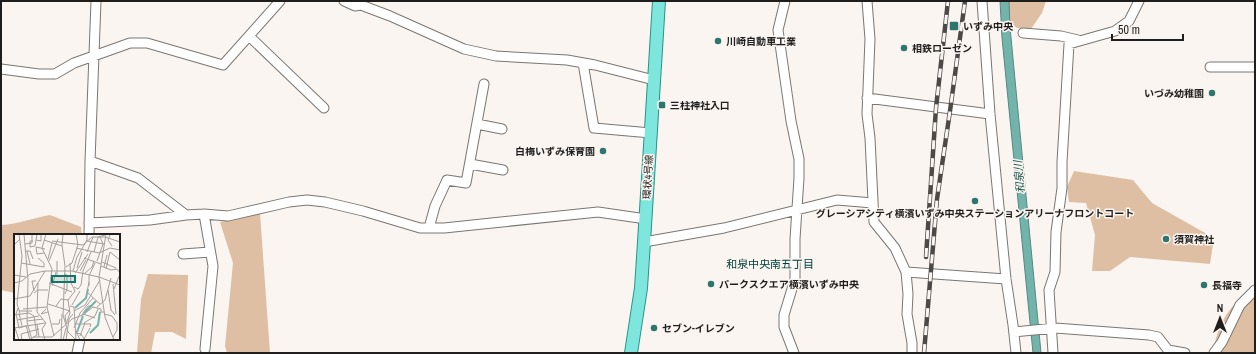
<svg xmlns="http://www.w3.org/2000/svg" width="1256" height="354" viewBox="0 0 1256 354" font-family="'Archivo Narrow','Noto Sans JP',sans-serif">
<rect width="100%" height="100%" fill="#fbf5f1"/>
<!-- green -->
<path fill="#debfa4" d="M1007,1H1046L1042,13L1031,29L1017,28L1009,22Z
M1074,171L1133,180L1152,203L1214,238L1210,264L1130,257L1110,271H1092L1095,235L1086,203L1069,202L1067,187Z
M260,213L270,353H227L225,346L233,263L220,222Z
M50,215L81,227L82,235H15V293L1,290V225C18,224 33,218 50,215Z
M148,274L188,275L186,339L172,332H155L151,353H137L141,299Z
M1255,293V353H1213C1215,339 1220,322 1229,311C1234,303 1246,296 1255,293Z"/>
<!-- water -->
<path fill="#72b4ac" stroke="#598781" d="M1000,1H1009L1010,27L1041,353H1033L1002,38Z"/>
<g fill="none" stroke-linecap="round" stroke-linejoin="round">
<!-- minor casing -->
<g stroke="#7a7672" stroke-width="11">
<path id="minor" d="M344,1L355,6L361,5L390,16L464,49L496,56L567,60L595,65L654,80
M785,1L778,30L791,121L799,159V178L795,239V279L784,315V327L794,353
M867,1L870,39L867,114L870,138L874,222L895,248L906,272L908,294L907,314L912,343V353
M982,1L990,114L1006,279L1013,325L1016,353
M1023,33L1061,36L1078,40
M249,36L324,108
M583,63L594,128L651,133
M1210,67H1255
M1,69L39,74H55L74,63L130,43H147L223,65L280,1
M867,98L990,114
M477,124L502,129
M90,161L138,178L186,215
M470,164L503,170
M204,214L213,266L205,349
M89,223L150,220L186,215L204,214L228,216L289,202L307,200L325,202L363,211L420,228H444L598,212L646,219
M429,228L435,206L447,180L466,183L484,84
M89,235L90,161L96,1
M644,242L724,228L837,200L873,203
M183,254L210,252
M906,272L1006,279
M1014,332L1055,328L1149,335L1158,337L1168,350L1185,353
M77,353L80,339
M1053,353L1049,290L1055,272L1056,232L1062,188V162L1069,44L1115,31L1129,21L1139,1
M1214,353L1222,342L1240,305L1255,290"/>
</g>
<!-- major casing -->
<g stroke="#26958a" stroke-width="14">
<path id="major" d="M631,353L641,288L644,242L659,1"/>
</g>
<!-- minor -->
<use href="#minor" stroke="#fff" stroke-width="9"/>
<!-- major -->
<use href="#major" stroke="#7fe6dd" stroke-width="12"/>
<!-- rail casing -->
<g stroke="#4c4947" stroke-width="4.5">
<path id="rail" d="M926,257L936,108L948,1
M924,353L937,199L950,111L965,1"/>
</g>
<!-- rail -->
<use href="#rail" stroke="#fbf5f1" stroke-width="3" stroke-dasharray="9" stroke-linecap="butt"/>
</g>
<!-- markers -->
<g fill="#2e756e" stroke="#fbf5f1" stroke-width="1.5">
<rect x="949" y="21" width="10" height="10" rx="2"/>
<circle cx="718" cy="41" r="4"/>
<circle cx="904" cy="48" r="4"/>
<circle cx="1212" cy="93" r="4"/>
<rect x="658" y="101" width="8" height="8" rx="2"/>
<circle cx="603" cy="151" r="4"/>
<circle cx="975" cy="201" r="4"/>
<circle cx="1166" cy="239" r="4"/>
<circle cx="711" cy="284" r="4"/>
<circle cx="1204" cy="285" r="4"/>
<circle cx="654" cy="328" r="4"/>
</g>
<g text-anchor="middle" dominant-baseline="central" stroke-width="3" stroke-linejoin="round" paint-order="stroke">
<!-- poi labels -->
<g font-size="10" font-weight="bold" fill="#201e1c" stroke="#fbf5f1" text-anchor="start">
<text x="963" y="26">いずみ中央</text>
<text x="726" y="41">川崎自動車工業</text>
<text x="912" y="48">相鉄ローゼン</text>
<text x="1204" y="93" text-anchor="end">いづみ幼稚園</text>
<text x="670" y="105">三柱神社入口</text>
<text x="595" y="151" text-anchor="end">白梅いずみ保育園</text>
<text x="975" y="213" text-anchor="middle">グレーシアシティ横濱いずみ中央ステーションアリーナフロントコート</text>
<text x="1174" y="239">須賀神社</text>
<text x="719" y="284">パークスクエア横濱いずみ中央</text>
<text x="1212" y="285">長福寺</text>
<text x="662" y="328">セブン-イレブン</text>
</g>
<!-- street labels -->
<g font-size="10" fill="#201e1c" stroke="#fbf5f1">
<text transform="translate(648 177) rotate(-87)">環状4号線</text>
</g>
<!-- water labels -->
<g font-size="11" font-style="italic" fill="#1a544e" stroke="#fbf5f1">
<text transform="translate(1019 177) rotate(-95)">和泉川</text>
</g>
<!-- neighbourhood labels -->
<g font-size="11" fill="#00413c" stroke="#fbf5f1">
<text x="770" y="264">和泉中央南五丁目</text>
</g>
</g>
<!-- overview -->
<g transform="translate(14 234)">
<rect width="106" height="106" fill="#fbf5f1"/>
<path fill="none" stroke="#72b4ac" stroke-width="2" d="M61,74L72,64L74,55M70,79L82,67M63,98L69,82M76,99L84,91L86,78"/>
<path fill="none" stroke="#a39f9c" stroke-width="1" d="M5,0L8,22L3,70L6,79M10,0L14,46L13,88L18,106M32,0L28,14L38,35L33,73L40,102M49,0L48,11L51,32L49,81L54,98L62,106M73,0V7L90,10M92,0L85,43L91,83L100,106M96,1L94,6L98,12M91,3L106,8M22,6L27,7V0M30,6L48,12M19,7H16V13L21,12L23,0M38,7L69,11L78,3H91M11,10L18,9V0M62,14L85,19L96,14L106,16M12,17H16L19,25M13,17L16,30M73,18L79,3M80,18L84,3L91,1M96,18L106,26M30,19L23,20L22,13L31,15M0,23V11L6,5M70,24L87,30M34,25L38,9M35,27L44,5M43,27V41M83,27L89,10L86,3M88,28L102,34M7,29L30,33V29L24,24M87,32L97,36L103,35L106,39M52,33L58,29L64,11L62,0M90,33L93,21M63,34L68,18M92,35L96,18M31,37H58L85,43L106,51M59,37L63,23L73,6M66,37L72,26M61,39L74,20M50,40L53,41V55L51,60M70,40L78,33L80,27M0,41L12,43M75,48L73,58L86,70M0,49L8,47L16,40L31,37M24,49L23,78L32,89L28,95L31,106M35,49L58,58M99,50L102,80M38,52L42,38M75,52V42L81,29M60,53L64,55L67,51L69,37L77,18M100,55L106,40M94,56L97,76L101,81M20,57L18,47H22M20,59L24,56H34M0,65L16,62L31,37M34,70L56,77M58,71L66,57M42,72L47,65L54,66M56,72L60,73L62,106M83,73L91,66L97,44M4,74L2,80L5,94L12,92M9,75L33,73M32,75L27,80L34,78M5,77H18M60,77L71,71L86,46M5,79L8,92M69,80L81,84M90,80L98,82L103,89V96L99,103M0,81L15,79L20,82L23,101L15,106M67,82L74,72H79M3,86L25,82M13,87L29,85M52,88L51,82L55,77M70,89L81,82L84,75M23,90L25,103M38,90H45L46,85M52,90L56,79L54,66L61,57L57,49L56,29M61,90H77L76,93M12,91L16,106M0,94L31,89M1,94L5,106M60,94L66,79L79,64M62,99L67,100L71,106M63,100L62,97L66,106M66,102L71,89M19,103H38L58,85L69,81L79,73L87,75V78H90M70,105L76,94M8,106L7,100L25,95M47,106L48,80M49,106L52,94M52,106L55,85L59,80"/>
<path fill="#0f766e" fill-opacity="0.15" stroke="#0f766e" stroke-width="2" d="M38,42H61V48H38Z"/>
<rect width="106" height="106" fill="none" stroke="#201e1c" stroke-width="2"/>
</g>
<!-- border -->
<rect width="1256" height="354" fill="none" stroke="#201e1c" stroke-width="4"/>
<!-- north arrow -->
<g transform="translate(1220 318)" stroke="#fbf5f1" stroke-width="3" paint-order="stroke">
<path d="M0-3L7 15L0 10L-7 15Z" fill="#201e1c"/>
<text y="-6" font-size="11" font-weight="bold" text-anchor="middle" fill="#201e1c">N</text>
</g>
<!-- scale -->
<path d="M1112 34v6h71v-6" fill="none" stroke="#201e1c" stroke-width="2"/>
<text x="1118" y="34" font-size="12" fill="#201e1c" stroke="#fbf5f1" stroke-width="3" paint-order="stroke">50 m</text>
</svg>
